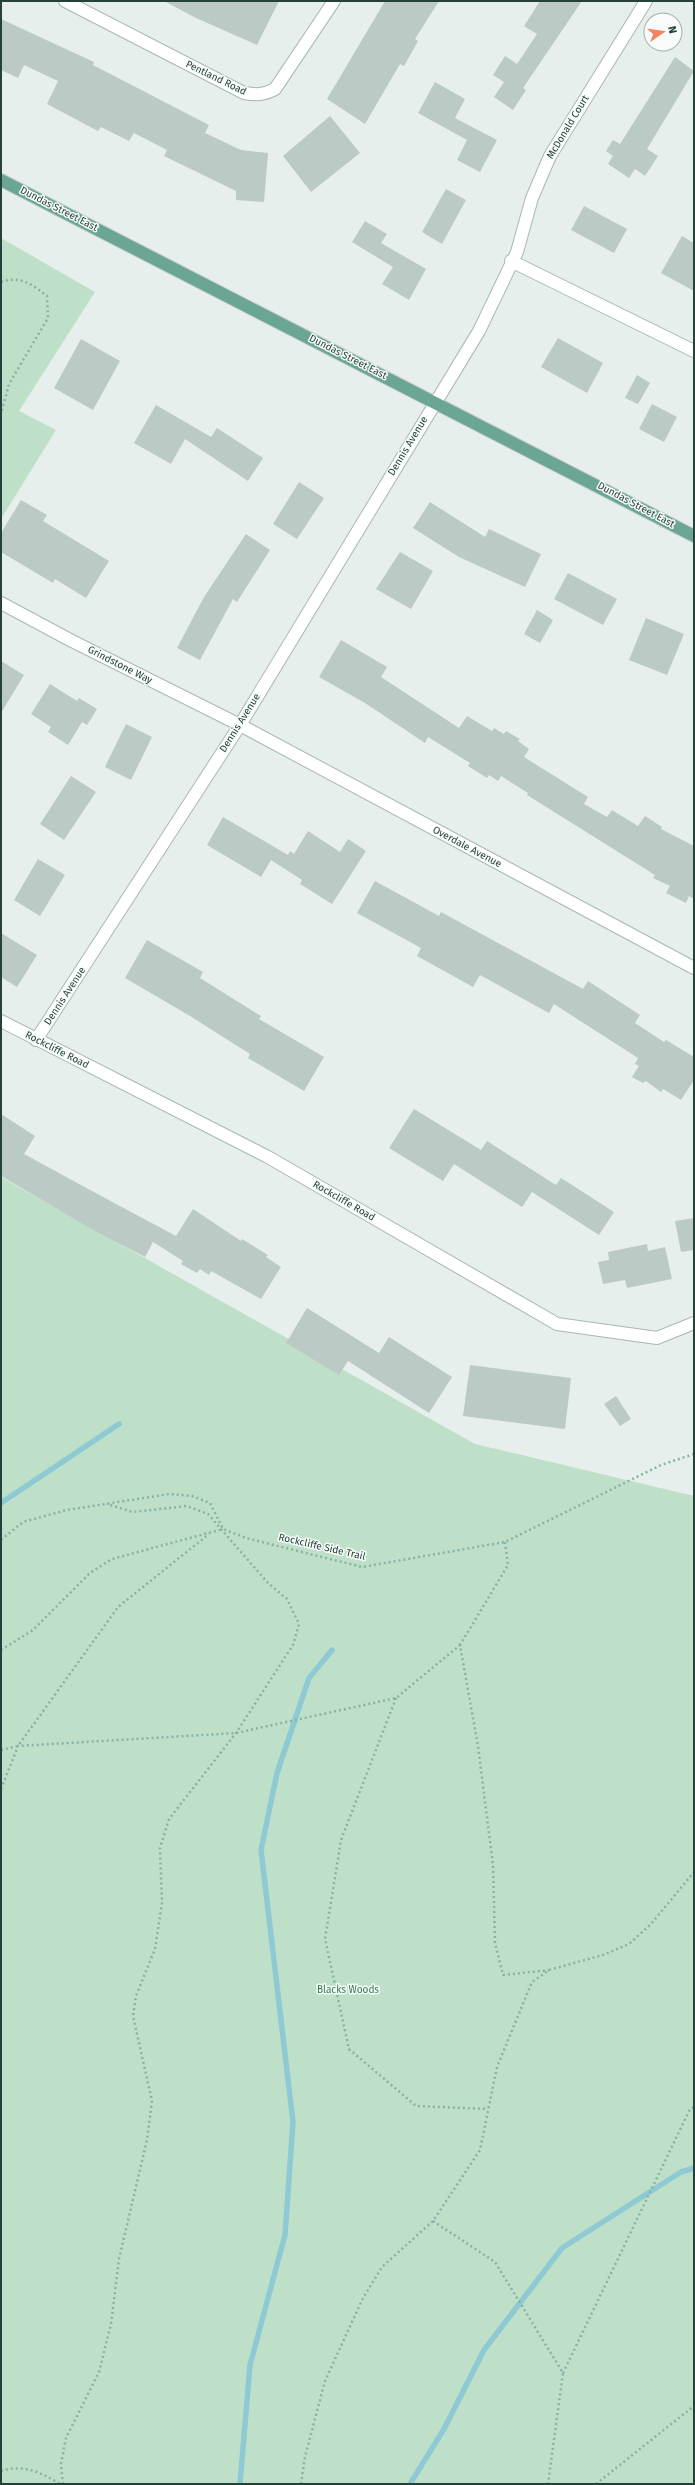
<svg xmlns="http://www.w3.org/2000/svg" width="695" height="2485" viewBox="0 0 695 2485" font-family="'Fira Sans',sans-serif">
<rect width="100%" height="100%" fill="#e6efeb"/>
<!-- green -->
<path fill="#bfe0c8" d="M1,238L95,292L19,411L56,430L1,519Z
M1,1177L475,1444L694,1496V2484H1Z"/>
<g fill="none" stroke-linecap="round" stroke-linejoin="round">
<!-- stream -->
<path stroke="#8ec9d4" stroke-width="5.5" d="M1,1503L119,1424
M240,2484L250,2365L285,2235L293,2122L261,1850L277,1773L309,1678L332,1650
M410,2484L444,2429L484,2350L562,2248L681,2172L694,2168"/>
</g>
<!-- building -->
<path fill="#bbcac4" d="M164,1H279L257,45L196,18Z
M385,1H439L415,39L418,41L404,66L400,64L365,124L327,99Z
M540,1H582L523,88L526,90L513,110L494,97L504,82L493,75L505,56L517,64L537,34L524,26Z
M1,19L94,62L93,65L209,125L205,133L241,150L268,153L264,202L236,200V191L164,156L167,150L134,133L129,141L101,127L98,131L47,104L58,81L24,65L18,78L1,70Z
M675,57L694,71L647,149L658,156L645,176L635,169L629,178L608,164L613,156L606,151L613,140L620,144Z
M435,82L465,99L455,118L497,140L480,172L457,160L467,140L418,113Z
M330,116L360,153L311,192L283,156Z
M446,189L466,200L442,244L422,232Z
M584,206L627,229L614,253L571,230Z
M365,221L387,234L381,243L426,269L409,300L382,284L393,267L352,242Z
M682,236L694,243V291L661,273Z
M558,338L603,363L587,393L541,367Z
M81,339L120,361L93,410L54,388Z
M637,375L650,383L638,404L625,398Z
M652,404L677,417L664,442L639,429Z
M156,405L211,437L217,428L263,458L248,481L185,439L171,464L134,443Z
M299,482L324,498L297,539L273,524Z
M21,500L47,515L43,521L109,561L86,598L55,579L53,583L1,552V533Z
M430,502L485,537L489,529L541,554L525,587L459,557L413,528Z
M246,534L270,550L237,602L233,599L200,660L177,648L204,597Z
M400,552L433,571L411,609L376,589Z
M568,573L617,599L603,625L554,599Z
M537,610L553,620L540,643L524,634Z
M646,618L684,634L667,675L629,660Z
M341,640L387,667L381,677L459,728L467,716L492,731L494,728L504,734L506,731L520,739L518,741L529,749L524,757L588,797L584,804L607,817L612,810L638,826L645,816L662,827L661,829L694,846V899L689,896L686,903L666,893L670,886L653,878L655,875L527,795L528,793L501,776L498,781L489,775L487,778L468,766L470,763L428,737L425,743L365,703L319,677Z
M1,661L24,675L1,713Z
M50,684L77,701L79,698L97,709L87,725L82,722L68,745L48,732L51,727L31,714Z
M126,724L152,737L131,780L105,767Z
M71,776L96,792L64,840L40,824Z
M223,817L288,855L290,851L294,854L308,831L340,852L348,839L366,851L332,904L300,884L302,880L271,860L261,877L207,845Z
M38,859L65,875L40,916L14,900Z
M375,881L439,916L441,912L583,989L588,981L640,1015L635,1023L664,1042L666,1040L694,1057V1080L681,1100L663,1089L661,1092L646,1081L643,1083L632,1077L639,1066L635,1064L638,1058L554,1004L549,1013L480,975L473,987L417,956L421,948L357,913Z
M1,933L37,955L17,987L1,977Z
M147,940L203,972L200,978L261,1016L259,1019L324,1057L304,1091L248,1058L250,1054L190,1016L125,978Z
M414,1109L481,1150L487,1141L556,1185L561,1178L614,1212L599,1235L532,1192L522,1207L454,1164L443,1181L389,1148Z
M1,1114L35,1136L24,1154L103,1197L176,1236L193,1209L241,1241L242,1239L268,1255L266,1257L281,1267L261,1299L211,1271L209,1275L200,1269L197,1273L181,1264L183,1261L153,1242L145,1257L95,1231L1,1176Z
M694,1218V1250L681,1252L675,1221Z
M647,1244L648,1251L665,1247L672,1279L627,1288L625,1280L603,1284L598,1262L609,1260L608,1252Z
M307,1308L379,1353L389,1337L452,1377L429,1413L348,1361L339,1375L286,1343Z
M470,1365L571,1378L565,1429L463,1416Z
M616,1396L631,1419L620,1426L604,1404Z"/>
<g fill="none" stroke-linecap="round" stroke-linejoin="round">
<!-- street casing -->
<g stroke="#a8b8b2" stroke-width="14">
<path id="street" d="M65,1L244,93C256,95 264,95 275,89L334,1
M511,261L694,351
M1,603L72,641L240,725L694,968
M1,1021L268,1157L557,1324L657,1338L694,1323
M36,1040L240,725L479,331L517,252L532,198L550,156L646,1"/>
</g>
<!-- primary casing -->
<g stroke="#c2cac8" stroke-width="14">
<path id="primary" d="M1,180L694,536"/>
</g>
<!-- path -->
<path stroke="#86b3a5" stroke-width="2.5" stroke-dasharray="2 3" stroke-linecap="butt" d="M1,282C20,275 33,285 47,296L48,318L9,384L1,414
M1,1540L23,1522L67,1510L169,1494L192,1496L210,1503L223,1529L246,1538L362,1567L505,1542L661,1465L694,1454
M505,1542L508,1565L460,1645L478,1746L493,1865L495,1943L503,1975L549,1970
M1,1650L33,1630L90,1573L112,1559L223,1529
M396,1698L341,1840L325,1939L349,2049L416,2106L488,2109
M1,1750L18,1746L118,1607L209,1534
M1,1789L18,1746L236,1733L396,1698L460,1645
M433,2221L495,2262L563,2373L548,2484
M563,2373L690,2109L694,2107
M1,2471C23,2464 41,2472 60,2484
M63,2484L61,2464L66,2438L99,2372L111,2324L119,2259L147,2140L152,2101L133,2016L136,1996L155,1949L162,1903L160,1848L169,1819L236,1733L293,1645L299,1624L287,1599L268,1583L208,1514L187,1506L133,1512L107,1504
M301,2484L305,2457L325,2381L363,2298L382,2267L433,2221L480,2150L497,2067L532,1982L549,1970L603,1955L629,1944L651,1924L694,1872
M596,2484L694,2406"/>
<!-- street -->
<use href="#street" stroke="#fff" stroke-width="12"/>
<!-- primary -->
<use href="#primary" stroke="#6aa596" stroke-width="12"/>
</g>
<g text-anchor="middle" dominant-baseline="central" stroke-width="3" stroke-linejoin="round" paint-order="stroke">
<!-- street labels -->
<g font-size="10" fill="#24423a" stroke="#f7fbf9">
<text transform="translate(216 78) rotate(26)">Pentland Road</text>
<text transform="translate(568 127) rotate(-59)">McDonald Court</text>
<text transform="translate(59 209) rotate(27)">Dundas Street East</text>
<text transform="translate(348 357) rotate(27)">Dundas Street East</text>
<text transform="translate(408 446) rotate(-59)">Dennis Avenue</text>
<text transform="translate(636 505) rotate(28)">Dundas Street East</text>
<text transform="translate(120 665) rotate(27)">Grindstone Way</text>
<text transform="translate(240 723) rotate(-58)">Dennis Avenue</text>
<text transform="translate(467 847) rotate(28)">Overdale Avenue</text>
<text transform="translate(65 996) rotate(-57)">Dennis Avenue</text>
<text transform="translate(57 1050) rotate(27)">Rockcliffe Road</text>
<text transform="translate(344 1201) rotate(30)">Rockcliffe Road</text>
<text transform="translate(322 1547) rotate(13)">Rockcliffe Side Trail</text>
</g>
<!-- park labels -->
<g font-size="10" fill="#2d7a4b" stroke="#f7fbf9">
<text x="348" y="1990">Blacks Woods</text>
</g>
</g>
<!-- border -->
<rect width="695" height="2485" fill="none" stroke="#24423a" stroke-width="4"/>
<!-- north arrow -->
<g transform="translate(663 32) rotate(77)"><circle r="19" fill="#f7fbf9" stroke="#a3b1ad"/>
<path d="M0-3L7 15L0 10L-7 15Z" fill="#f4845f"/>
<text y="-6" font-size="11" font-weight="bold" text-anchor="middle" fill="#24423a">N</text>
</g>
</svg>
